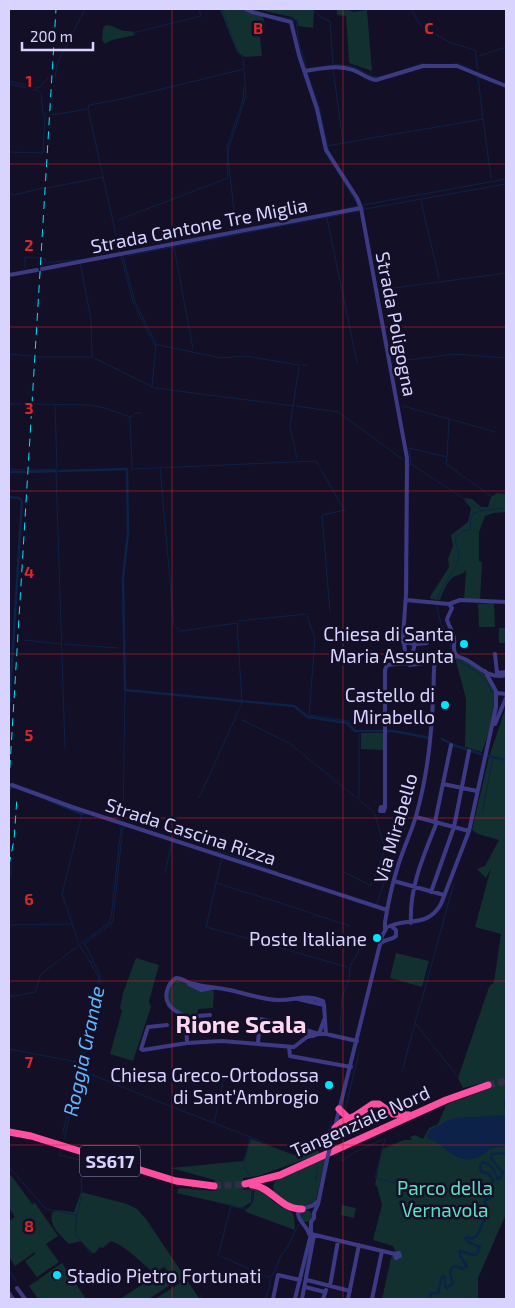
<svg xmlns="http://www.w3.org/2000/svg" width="515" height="1308" viewBox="0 0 515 1308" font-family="'Exo 2',sans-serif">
<rect width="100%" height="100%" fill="#130f26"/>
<!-- green -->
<path fill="#12302f" d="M220,9H243L263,16L265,27L260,38L262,56L245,57L237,52Z
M255,9H314L313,28L298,26L297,21L292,17Z
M337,9H346L353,12L367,10L372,71L349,63L346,16L337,15Z
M106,25C118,26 120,33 132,31L135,35L112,40L105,44L102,40L103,28Z
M497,493L506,494V512L494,513L485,516L479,532V561L482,562L480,601L464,600L466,570C462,576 457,574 452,578C447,583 442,593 440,600L431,599L430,597L449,567L448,559L453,546L451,535L468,522L471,508L464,500L465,498L472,499L481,507H488L491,497Z
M494,603L495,627H479L478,604Z
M499,628H506V643H499Z
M455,657C476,662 496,680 495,703C495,719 487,737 482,752L465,747L466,699Z
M506,707V1078L504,1079L506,1087V1214L478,1278V1299H382L391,1258L395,1251L393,1246L373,1240L382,1205L377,1186L375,1185L382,1149L404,1140H412L410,1137L415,1135L423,1139L429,1128L438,1124L446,1105L487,1089L486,1082L463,1088L458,1078L489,987L494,982L501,934L475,927L491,868L486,878L477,869L485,866L499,840L478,834L472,830L489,757Z
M361,733H383V750L361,749Z
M396,953L429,961L422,987L390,978Z
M136,958L159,965L149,1001L151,1007L133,1061L110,1054L122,1011L120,1008L123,993Z
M180,979L195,989L214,991L213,1008L198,1009L197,1015C175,1017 157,998 176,980Z
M251,1139L294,1155L317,1149L320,1154L258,1176L243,1178L244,1190C252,1189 260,1187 266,1193C269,1196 271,1200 274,1202C290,1214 295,1206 295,1230L246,1212L245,1210C253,1206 254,1200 254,1191H252L251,1202L242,1208L177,1193L179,1188L215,1191V1180L171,1168L243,1161Z
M326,1157L316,1201C300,1212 287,1202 274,1193L273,1186L276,1180Z
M11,1175L32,1204L35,1203L58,1236L46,1244L59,1262L37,1277L25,1261L35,1254V1252L15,1266L9,1257V1221L15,1217L9,1208V1176Z
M81,1192L127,1204L137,1209L146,1219L185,1277L177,1282L164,1267L154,1273C140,1262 129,1248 111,1241L103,1248L100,1247L95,1253H92L81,1241L69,1244C60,1235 49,1227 52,1213L56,1210L74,1212Z
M342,1205L356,1208L354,1218L341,1215Z
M300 1216a6 6 0 1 1 12 0a6 6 0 1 1-12 0Z
M62,1263L86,1299H38L29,1286Z
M163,1271L173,1283L149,1299H120Z
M186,1279L199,1298L197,1299H155Z"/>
<!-- water -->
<path fill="#0c2248" d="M504,1115L506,1119V1147C504,1147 501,1146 498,1147C490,1147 482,1157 474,1159C453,1163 444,1143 428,1139L427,1136L429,1130L453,1118Z"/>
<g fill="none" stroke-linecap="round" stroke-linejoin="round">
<!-- stream -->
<path stroke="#0c2248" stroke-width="1" d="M250,9L263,13
M312,9L322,18L330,21L333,64C340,65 346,65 354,67C364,70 369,78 381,77
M349,9L352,10L359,9
M411,9L421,26L451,43L475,50L478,73
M274,16L292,19L296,22L299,43L307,69
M133,33L201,16L199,9
M479,56L506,47
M300,63L309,90
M453,64H460L473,70
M333,69L343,142
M400,71L421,64H430
M307,72L320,110L328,149L331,154
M55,78L57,64L85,9
M9,81L37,88L40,87L48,78
M9,84L37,90L41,93L43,113L47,114
M88,108L89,105L117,100L244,69L243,58L238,52L222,9
M51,115L88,109L120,253
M483,119L491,178
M414,131L483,119L478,77L491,82
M327,146L412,131
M9,152L43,153L45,115
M325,152L357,203
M47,188L103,177
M9,193L14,195L43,188
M360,200L363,208L365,209L506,184
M421,201L439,278
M363,205L506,179
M340,210L358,206
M327,218L357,363
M118,220L228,178L227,147L243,100L244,87
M236,230L228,156L229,147L246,96L244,71
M174,247L193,349
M121,256L133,302L154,344L221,358L245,356L299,365
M126,256L359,211
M123,257L135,302L156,343L152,387
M43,259H45L46,263L85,259L116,253
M25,268V257L39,258
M379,290L506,273
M9,354L32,356
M37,357H92L91,319L80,262
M94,358L153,387
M392,362L454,354L506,358
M303,365H307
M155,388L294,406
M9,404H30
M33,404L89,405L105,408L130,417L132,465
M296,406L338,412L405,461
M403,406L449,419L447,457L409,448L411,461L409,467L408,556
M131,417L135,413H142
M450,419L495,432
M447,458L446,464L491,496
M297,459L290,426L299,367
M411,464L481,510
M131,466L132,469L316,461L343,508
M160,467L174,625L181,631L237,623L242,703L199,798
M9,469L25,470
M30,470L57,469L55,405
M56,471L65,748
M408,565V594
M330,612L322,515L345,510
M307,616L315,639L309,715L348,721L356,728
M238,621L307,614
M24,640L61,644
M64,644L118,648
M451,649L450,637L441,624L437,607L438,596L456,566L459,555L455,538L461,532L470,529L471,517L473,513L486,510L506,508
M454,658C472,671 481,669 492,692
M242,720L289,743L374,812
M359,798V734
M482,813L493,757
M123,822L125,690
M9,826L10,788
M212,851L222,852L278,872
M395,852L406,826L405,824
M222,858L216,883L264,898
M344,872L371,886L385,850L375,814
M165,873L172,842
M11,876V861
M216,883L206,927L253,940
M265,898L311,913
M376,906L394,855
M313,914L350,926
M9,925L72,924
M90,937L109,923L111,918L121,828
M92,938L111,924L113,920L123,826
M78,941L62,894L82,814H89
M256,941L347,967
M78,943L90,962H94
M81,944L89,938
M9,997L35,992L41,974L77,947
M421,1003L454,883
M420,1004L415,1023L458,1077
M341,1035L340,1030L342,998L349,979L350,967L359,950V943L365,935
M9,1049L77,1062
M80,1070L143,1095
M402,1071L415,1024
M223,1081L225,1080
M144,1096L263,1142
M345,1110L359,1053
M214,1123L223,1083
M63,1132L99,978L90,962
M64,1139L101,981L99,973L85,944L90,939
M342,1139L343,1126
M385,1139L375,1178L440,1195
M264,1143L268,1144
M321,1147L332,1121
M60,1151L59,1155L80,1160L82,1193L77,1215L75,1234L91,1254
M340,1158L342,1161L355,1152L382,1140
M244,1164L250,1138
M244,1166L249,1176
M9,1167L46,1209L76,1215
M316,1181L318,1167
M307,1205L314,1197
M302,1216L304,1212
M219,1253L231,1206C245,1210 252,1211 253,1193
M217,1255H218
M220,1256L270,1278L275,1271L281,1255L287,1248L299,1224
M9,1270L16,1281
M199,1299L202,1295
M265,1299L270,1286V1279"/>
<!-- canal -->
<path stroke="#0c2248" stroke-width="2.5" d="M59,471L127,469L128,533L123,578L125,690L294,706L308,717L347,723L355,731H393L430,738
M9,472H25
M30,472L56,471
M9,497L19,498L22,501L9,712
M442,739L450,743
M453,745L481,754
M488,756L506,760
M10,788H12
M48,800L82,814
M506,1099L505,1102L506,1110
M430,1299L431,1293H438L442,1276L445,1277V1287L447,1288L453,1283L450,1273L452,1268L457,1266L462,1269L467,1266L460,1256V1251L474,1255L477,1254L480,1247L468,1242L465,1238L467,1237L472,1239L477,1235L488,1213L485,1202L486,1199H490L493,1194L490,1189L493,1180L489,1174L481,1171L480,1166L483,1162C494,1165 493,1171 498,1179H500L503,1173L491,1158L492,1154L506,1153"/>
<!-- highway-tunnel -->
<path stroke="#312d47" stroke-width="7" stroke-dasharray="7 3.5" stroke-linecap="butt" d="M488,1085L506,1081
M214,1186L245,1184"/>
<!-- minor -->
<path stroke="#3d3a85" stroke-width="4" d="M246,9L252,12L291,22L299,55L317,109L326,150L357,198L361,208L407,458L406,594L403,637L407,663L410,665L431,662L435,663
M304,71C320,69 337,64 353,70C362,73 367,79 376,80L423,66H457L506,86
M42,269L361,208
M9,275L37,270
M406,600L449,604L452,608L447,619C448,626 454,632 454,639C455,646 452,649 456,655
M449,604L460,600L506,602
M403,642L415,644L427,643
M495,654L497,673L506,672
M415,658L413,651L415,644
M435,663C468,640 478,683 506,675
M485,671L497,693L506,694
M495,724L506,698
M443,784L477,791
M12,785L72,807L387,910
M381,807H384V811H380Z
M385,808V670L387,665L407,663
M416,817L469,831
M435,822L451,745
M394,881L444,895
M431,892L454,827L469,751
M411,923C409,887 424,855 437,822
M390,926C410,918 428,927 441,904L469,831L496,707V691
M385,929V922C388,904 392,884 398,866C403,849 411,833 416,816C430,767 433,718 434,668L435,663
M381,943C386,938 391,941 396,936V930L391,926
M189,984L201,990L213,988
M298,999L324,1005
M186,1017C180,1014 173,1010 169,1005C163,996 168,983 176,978C183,978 187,983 194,984C204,987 214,987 224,989C242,992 259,999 277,1000C295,1001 305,993 323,1001L324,1005L326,1034
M186,1017L187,1043
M186,1017L210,1015
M167,1025L148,1027L141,1049L143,1050L187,1043L222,1041L294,1047L307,1037L319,1034H326L357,1041
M302,1029L319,1034
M319,1034L324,1020
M258,1043L260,1019L281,1023L313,1036
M289,1047L290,1056L351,1067
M332,1139L382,936L387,927
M309,1234C307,1225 298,1222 298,1213C303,1205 312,1209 317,1202
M311,1234L395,1254L399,1253L400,1256L396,1258L395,1254
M307,1280L350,1291
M330,1286L338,1241
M305,1287L325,1292
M17,1288L25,1299
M9,1293L13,1299
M273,1299L278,1275L300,1280
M295,1299L311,1234V1222L314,1218V1213L318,1204L327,1160
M302,1299L314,1235
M323,1299L326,1290
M348,1299L359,1245
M372,1299L382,1251"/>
<!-- highway -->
<path stroke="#ff4fa3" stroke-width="7" d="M339,1109L347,1117
M335,1128L342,1122L355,1116L373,1104H379L393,1114L409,1115
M9,1132L31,1136L176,1181L214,1186
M245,1184L280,1175L446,1100L488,1085
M252,1185C272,1187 279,1209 302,1209"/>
<!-- rail -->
<path stroke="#00e5ff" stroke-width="1" stroke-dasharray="8 6" stroke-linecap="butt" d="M9,782L56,9
M9,865L14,840L17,797"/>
<!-- minor-bridge -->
<path stroke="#3d3a85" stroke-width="4" d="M327,1160L332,1139"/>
</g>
<!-- grid -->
<path fill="none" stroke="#d62828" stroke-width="1" stroke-opacity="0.55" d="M172,9V1299M343,9V1299M9,164H506M9,327H506M9,491H506M9,654H506M9,818H506M9,981H506M9,1145H506"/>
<!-- markers -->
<g fill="#00e5ff" stroke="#130f26" stroke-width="2">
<circle cx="464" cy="644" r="5"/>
<circle cx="445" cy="705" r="5"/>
<circle cx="377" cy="938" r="5"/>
<circle cx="329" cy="1085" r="5"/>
<circle cx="57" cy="1275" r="5"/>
</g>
<g text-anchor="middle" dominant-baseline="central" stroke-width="5" stroke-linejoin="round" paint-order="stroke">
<!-- shield labels -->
<rect fill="#130f26" stroke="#9e99be" stroke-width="1" x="80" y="1145.5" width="60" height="31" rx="4"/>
<g font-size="18" font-weight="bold" fill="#d9d4ff">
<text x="110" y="1161">SS617</text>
</g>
<!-- street labels -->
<g font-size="19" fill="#d9d4ff" stroke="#130f26">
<text transform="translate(199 225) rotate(-11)">Strada Cantone Tre Miglia</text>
<text transform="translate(397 324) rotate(79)">Strada Poligogna</text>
<text transform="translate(395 828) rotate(-74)">Via Mirabello</text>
<text transform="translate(191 831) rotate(18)">Strada Cascina Rizza</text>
<text transform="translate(360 1121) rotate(-24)">Tangenziale Nord</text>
</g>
<!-- poi labels -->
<g font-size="19" fill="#d9d4ff" stroke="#130f26" text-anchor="end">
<text x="454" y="633">Chiesa di Santa<tspan x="454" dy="22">Maria Assunta</tspan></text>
<text x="435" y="694">Castello di<tspan x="435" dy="22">Mirabello</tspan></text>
<text x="367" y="938">Poste Italiane</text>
<text x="319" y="1074">Chiesa Greco-Ortodossa<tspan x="319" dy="22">di Sant’Ambrogio</tspan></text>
<text x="67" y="1275" text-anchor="start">Stadio Pietro Fortunati</text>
</g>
<!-- park labels -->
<g font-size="19" fill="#5fe0c0" stroke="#130f26">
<text x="445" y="1187">Parco della<tspan x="445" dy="22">Vernavola</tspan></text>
</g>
<!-- water labels -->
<g font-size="20" font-style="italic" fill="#62b6ff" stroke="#130f26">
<text transform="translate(83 1051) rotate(-78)">Roggia Grande</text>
</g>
<!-- district labels -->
<g font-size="24" font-weight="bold" fill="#ffd6f0" stroke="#130f26">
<text x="241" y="1023">Rione Scala</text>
</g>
</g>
<g font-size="16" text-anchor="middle" font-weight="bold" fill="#d62828" stroke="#130f26" stroke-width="5" stroke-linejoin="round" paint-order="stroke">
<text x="258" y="34">B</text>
<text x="429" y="34">C</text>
<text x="29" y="87">1</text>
<text x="29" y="251">2</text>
<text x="29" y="414">3</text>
<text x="29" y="578">4</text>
<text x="29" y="741">5</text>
<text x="29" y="905">6</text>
<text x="29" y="1068">7</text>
<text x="29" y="1232">8</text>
</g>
<!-- border -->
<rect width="515" height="1308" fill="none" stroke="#d9d4ff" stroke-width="20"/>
<!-- scale -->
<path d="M22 42v8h71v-8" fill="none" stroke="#d9d4ff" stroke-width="2.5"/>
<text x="30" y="42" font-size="15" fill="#d9d4ff" stroke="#130f26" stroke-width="4" paint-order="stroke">200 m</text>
</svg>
